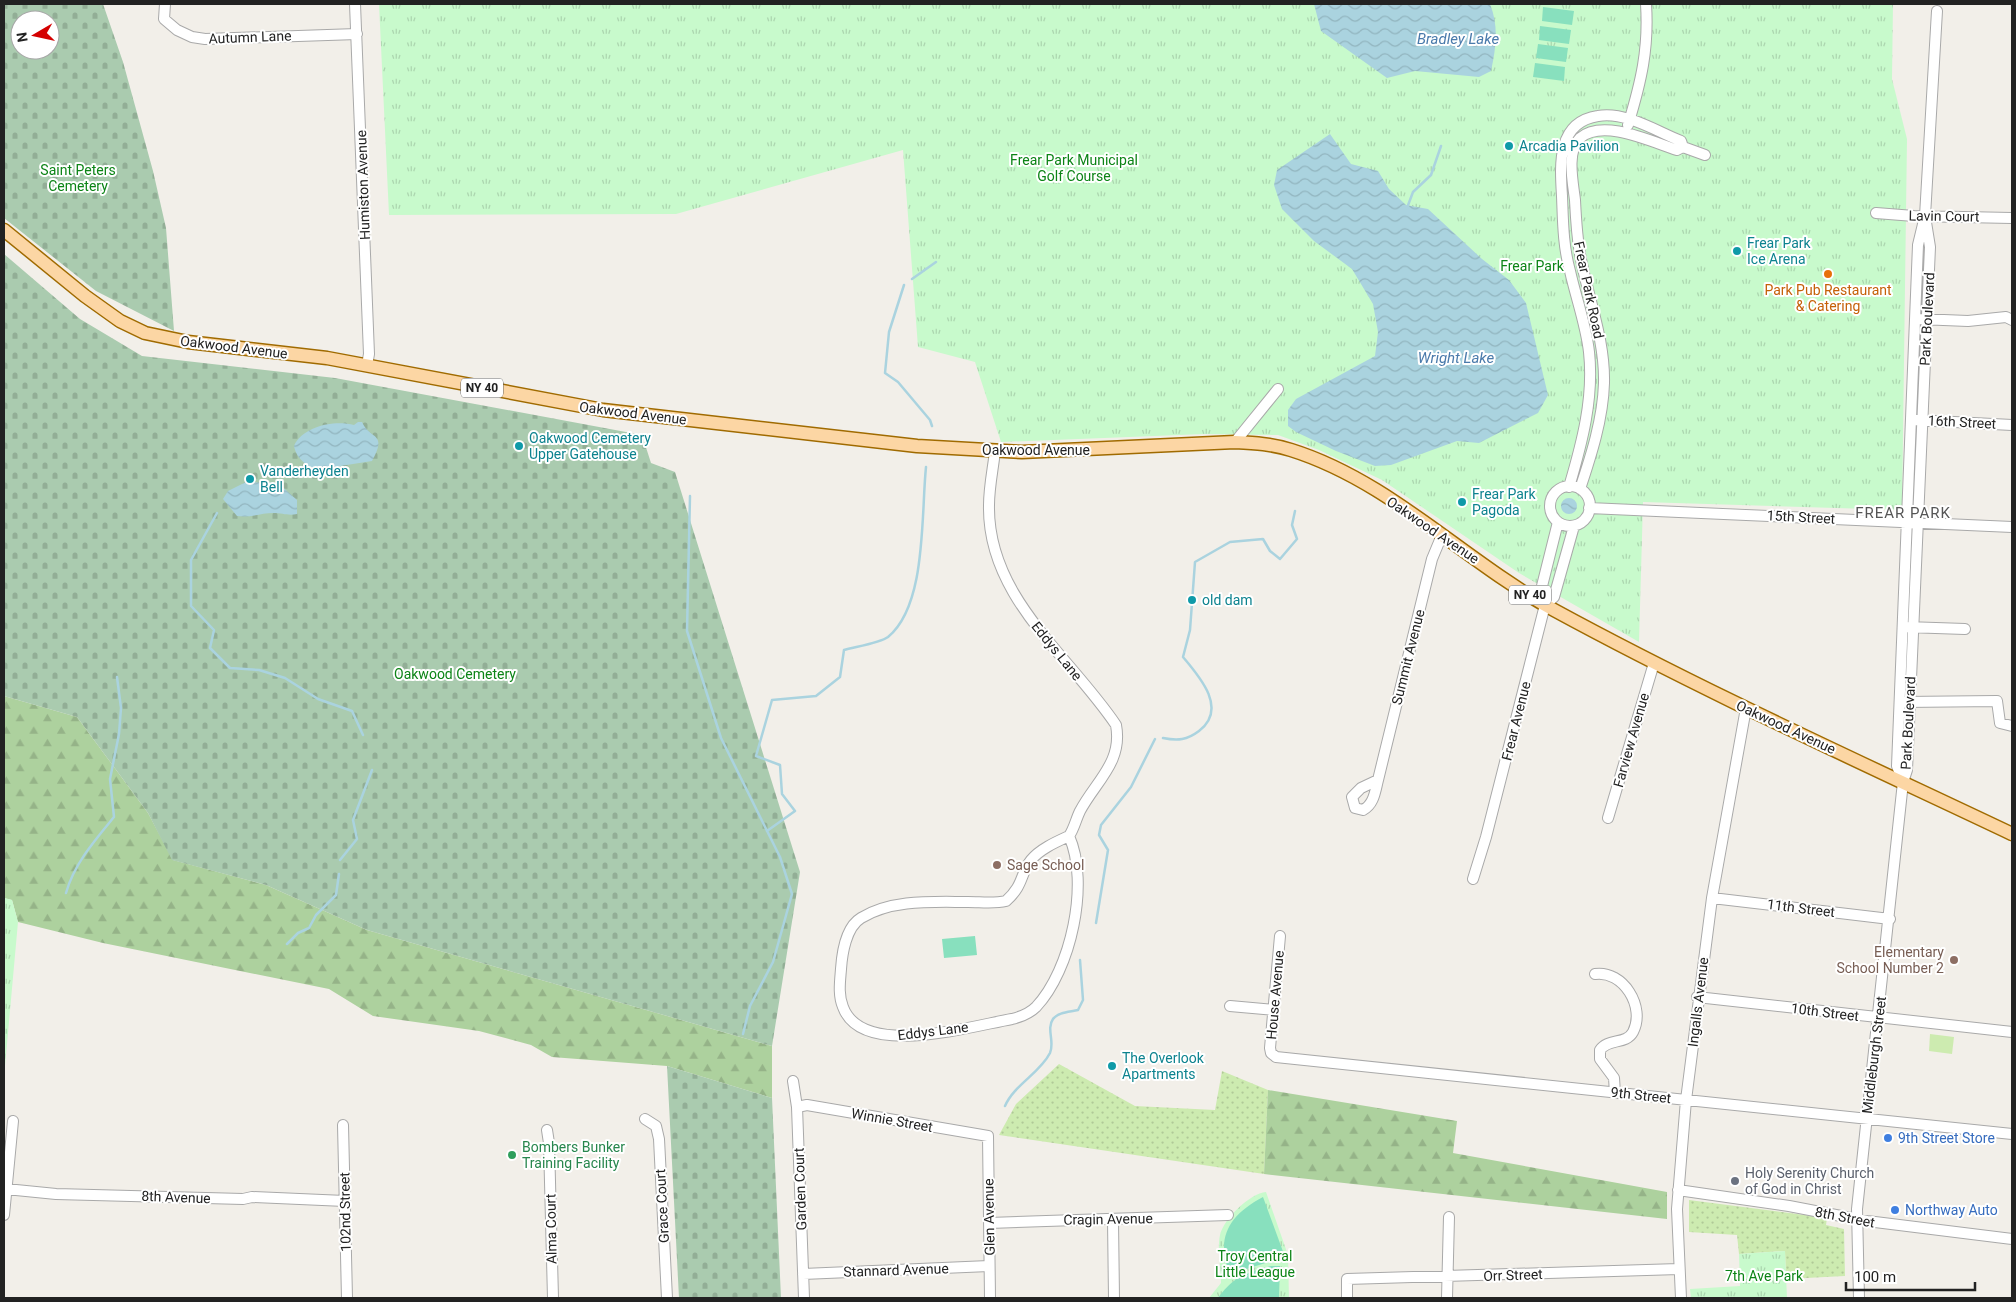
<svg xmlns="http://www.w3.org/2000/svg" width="2016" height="1302" viewBox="0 0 2016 1302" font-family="Roboto,sans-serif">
<defs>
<pattern id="grass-dots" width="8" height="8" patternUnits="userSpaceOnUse" patternTransform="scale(1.25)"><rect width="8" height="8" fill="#cdebb0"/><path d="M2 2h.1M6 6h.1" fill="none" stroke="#b0c997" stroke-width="1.8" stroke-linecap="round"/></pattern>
<pattern id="forest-firs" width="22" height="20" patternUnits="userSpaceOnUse" patternTransform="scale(1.25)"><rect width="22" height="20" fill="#add19e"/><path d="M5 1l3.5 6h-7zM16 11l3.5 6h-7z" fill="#95b388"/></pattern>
<pattern id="cemetery-stones" width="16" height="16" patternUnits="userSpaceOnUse" patternTransform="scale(1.25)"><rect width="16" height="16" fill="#aacbaf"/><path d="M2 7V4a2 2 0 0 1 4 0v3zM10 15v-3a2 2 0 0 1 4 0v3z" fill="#92ae96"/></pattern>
<pattern id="park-tufts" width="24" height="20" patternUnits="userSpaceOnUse" patternTransform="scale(1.25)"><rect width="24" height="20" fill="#c8facc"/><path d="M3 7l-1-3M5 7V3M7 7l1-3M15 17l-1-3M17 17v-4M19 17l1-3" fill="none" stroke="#acd6af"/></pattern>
<pattern id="water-waves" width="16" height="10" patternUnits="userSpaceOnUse" patternTransform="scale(1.25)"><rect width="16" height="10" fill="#aad3df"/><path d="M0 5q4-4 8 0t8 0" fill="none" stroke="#92b5bf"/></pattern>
</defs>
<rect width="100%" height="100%" fill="#f2efe9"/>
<!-- grass -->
<path fill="url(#grass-dots)" d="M1059,1064L1135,1106L1215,1110L1222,1071L1268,1090L1264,1174L999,1135L1016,1104Z
M1689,1200L1827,1218L1826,1225L1844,1229L1845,1276L1786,1279L1785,1251L1739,1254L1737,1235L1689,1232Z"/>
<!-- forest -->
<path fill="url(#forest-firs)" d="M4,696L77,717L148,813L173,860L266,885L367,930L772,1046V1098L667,1066L552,1057L531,1045L479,1031L373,1016L329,989L103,943L18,922L12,900L4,898Z
M1268,1090L1457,1121L1453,1153L1667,1192V1219L1264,1174Z"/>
<!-- cemetery -->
<path fill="url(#cemetery-stones)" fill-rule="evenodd" d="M4,4H103L123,62L153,171L166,228L174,331L96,291L4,218ZM20,20H50V50H20Z
M4,254L80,319L142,356L335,378L642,435L651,463L675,472L800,872L772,1046L367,930L266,885L172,860L148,813L77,717L4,696Z
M667,1066L772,1098L781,1298H679Z"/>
<!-- park -->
<path fill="url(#park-tufts)" d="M379,4H1893L1892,79L1907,139L1902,510L1643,502L1639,642L1519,573L1382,480L1319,450L1278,435L1205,434L1001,442L975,362L918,347L903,150L676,214L389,215Z
M4,898L12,900L18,922L4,1077Z
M1266,1192L1288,1255L1289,1298H1209L1221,1283C1221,1268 1217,1250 1220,1235C1223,1220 1250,1193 1266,1192Z
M1785,1251L1787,1298H1691L1690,1289L1740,1286L1739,1254Z"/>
<!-- garden -->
<path fill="#cdebb0" d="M1930,1034L1954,1037L1952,1054L1929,1051Z"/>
<!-- pitch -->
<path fill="#88e0be" d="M1543,7L1574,11L1572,25L1542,21Z
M1540,26L1571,30L1569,44L1539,40Z
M1538,44L1568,48L1566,62L1536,58Z
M1535,63L1565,67L1564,81L1533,77Z
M975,936L977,955L944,958L942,939Z
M1263,1197L1285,1257L1230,1274C1215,1238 1229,1215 1263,1197Z
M1271,1266H1280L1279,1298H1218C1234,1276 1246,1273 1271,1266Z"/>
<!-- water -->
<path fill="url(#water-waves)" d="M1314,4H1490C1499,26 1496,48 1491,71L1479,77L1415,71L1387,78L1321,31Z
M1330,134L1351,164L1378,171L1389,189L1406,205L1428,209L1482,259L1509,280L1526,303L1548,395L1538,413L1479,443L1457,441L1391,465L1375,466L1336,451L1296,432L1288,426V410L1296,399L1375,356L1378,332L1373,304L1352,269L1314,241L1282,209L1274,185L1277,170Z
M358,422H362C370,440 388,432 372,461L334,467L323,472C309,467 297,461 294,446C303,426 335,420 354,425Z
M246,482L278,483L297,500V514C288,516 283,513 273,513C261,513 250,518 237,516L223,499L228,491Z
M1561 506a8 8 0 1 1 16 0a8 8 0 1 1-16 0Z"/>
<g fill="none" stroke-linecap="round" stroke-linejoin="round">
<!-- stream -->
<path stroke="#aad3df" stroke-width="2.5" d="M1407,208L1413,192L1431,175L1441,146
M912,279L936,262
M904,285L889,332L885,373L898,382L930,420L932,426
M690,496L687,631L721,738L780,857L792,894L773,962L750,1006L743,1034
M217,513L191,560V606L214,630L210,648L230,668L259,670L285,678L318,699L352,711L363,735
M1163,738C1178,741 1187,740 1199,731C1228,709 1200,677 1183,657L1190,630L1195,562L1230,542L1263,539L1270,551L1280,559L1297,539L1292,525L1295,511
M767,831L795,811L782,794L780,765L756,756L772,700L816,696L840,677L844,650C854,647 880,643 888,637C927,605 921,514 926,467
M340,860L357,839L353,820L372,770
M66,893C74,864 95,840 114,817L110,779L119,734L121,708L117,677
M1096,923L1108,850L1099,835L1101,825L1131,787L1155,739
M287,944L298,933L309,928L316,915L336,895L339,874
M1005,1106C1014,1085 1040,1073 1050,1053C1055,1042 1046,1029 1053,1019C1058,1012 1070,1012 1078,1010L1083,1000L1080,960"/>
<!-- minor casing -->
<g stroke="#a9a9a9" stroke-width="12">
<path id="minor" d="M165,4L164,19L177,30L192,37L205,39L357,34
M355,4L369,354L367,365
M1628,125C1641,82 1649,49 1646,4
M1876,213L1914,216L2012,218
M1919,319L1968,321L2006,317L2012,320
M1916,420L2012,425
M1235,442L1278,389
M995,451C993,469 989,487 989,505C987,597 1069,655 1116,725C1123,762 1096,781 1080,811C1076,819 1074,829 1069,836
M1550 506a20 20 0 1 1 40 0a20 20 0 1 1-40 0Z
M1569,487C1582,443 1594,398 1589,352C1586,325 1576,298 1570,271C1563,246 1563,221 1562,196C1560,164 1557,122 1598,116C1625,111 1656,131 1681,141L1683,147L1705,155
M1580,489C1591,456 1603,419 1604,383C1605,342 1590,303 1582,264C1577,243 1576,221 1575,200C1573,183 1566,151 1580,138C1603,118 1652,142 1677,150L1683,147
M1589,508L2012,527
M1545,605L1554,597L1574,526
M1545,605L1541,590L1558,522
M1906,627L1965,629
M1904,702L1997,701L2000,723L2012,726
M1378,780C1375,792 1374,804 1363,810L1355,808L1352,797L1361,788L1378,780L1432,559L1442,535
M1903,782L1897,766L1918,245L1925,216L1937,11
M1608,818L1654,663
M1069,836C1090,883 1071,970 1036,1007C1029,1014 1020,1017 1012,1019C971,1026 862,1059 843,1007C838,995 840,982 841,969C842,954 846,927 861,918C892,899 933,902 968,902C981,902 994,904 1006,901C1024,885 1020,874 1031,860C1040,849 1056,842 1069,836Z
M1473,879L1486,837L1545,605
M1712,898L1890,919
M1280,936L1270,1048L1271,1053L1276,1057L2012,1134
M1595,974C1623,970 1646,1007 1633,1032C1626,1045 1608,1038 1600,1050V1059L1614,1078L1615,1093
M1697,997L2012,1032
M1230,1006L1274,1010
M793,1081L797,1107L804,1298
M797,1107L807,1105L988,1136L990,1298
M645,1119L656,1126L659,1139L667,1298
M343,1125L347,1298
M547,1130L549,1143L553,1298
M6,1189L56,1194L243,1199L252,1197L345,1201
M1678,1190L1789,1206L1867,1221L2012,1239
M4,1215L13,1121
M1113,1220L1114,1298
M989,1223L1228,1215
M803,1274L989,1266
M1347,1298V1279L1679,1269
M1447,1298L1449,1217
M1681,1298L1677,1209L1686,1100L1712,898L1746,708
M1859,1298L1857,1209L1903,782L1907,770L1930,247L1925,216"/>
</g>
<!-- major casing -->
<g stroke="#a06b00" stroke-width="15">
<path id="major" d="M4,230L85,296L120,321L145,333L188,342L327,358L603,410L917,446L1022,452L1235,442C1254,443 1273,444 1291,450C1390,481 1464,561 1554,610C1703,691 1858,761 2012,834"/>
</g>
<!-- minor -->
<use href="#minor" stroke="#fff" stroke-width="10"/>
<!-- major -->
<use href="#major" stroke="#fcd6a4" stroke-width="12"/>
</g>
<!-- markers -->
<g fill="#0f9aa8" stroke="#fff" stroke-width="2">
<circle cx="1509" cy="146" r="5"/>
<circle cx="1737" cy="251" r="5"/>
<circle cx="519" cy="446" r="5"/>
<circle cx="250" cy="479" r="5"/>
<circle cx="1462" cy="502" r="5"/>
<circle cx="1192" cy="600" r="5"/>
<circle cx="1112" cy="1066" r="5"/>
</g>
<circle fill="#e8710a" stroke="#fff" stroke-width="2" cx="1828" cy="274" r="5"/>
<g fill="#8d6e63" stroke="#fff" stroke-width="2">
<circle cx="997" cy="865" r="5"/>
<circle cx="1954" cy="960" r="5"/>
</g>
<g fill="#3f7fe0" stroke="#fff" stroke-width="2">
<circle cx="1888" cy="1138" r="5"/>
<circle cx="1895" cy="1210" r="5"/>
</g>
<circle fill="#2e9e5b" stroke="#fff" stroke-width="2" cx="512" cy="1155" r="5"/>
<circle fill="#6b7280" stroke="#fff" stroke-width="2" cx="1735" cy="1181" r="5"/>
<g text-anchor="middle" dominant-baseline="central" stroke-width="4" stroke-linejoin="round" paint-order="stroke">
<!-- shield labels -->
<g fill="#fff" stroke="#646464" stroke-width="1">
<rect x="461" y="378.5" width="42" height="19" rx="4"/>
<rect x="1509" y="585.5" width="42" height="19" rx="4"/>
</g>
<g font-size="12" font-weight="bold" fill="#222">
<text x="482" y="388">NY 40</text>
<text x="1530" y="595">NY 40</text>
</g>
<!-- street labels -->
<g font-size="14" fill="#222" stroke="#fff">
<text transform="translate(250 37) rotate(-2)">Autumn Lane</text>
<text transform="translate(363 185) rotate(-92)">Humiston Avenue</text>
<text transform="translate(1944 216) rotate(1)">Lavin Court</text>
<text transform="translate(1589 290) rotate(78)">Frear Park Road</text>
<text transform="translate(1927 319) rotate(-87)">Park Boulevard</text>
<text transform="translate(234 347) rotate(7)">Oakwood Avenue</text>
<text transform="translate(633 413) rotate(7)">Oakwood Avenue</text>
<text transform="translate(1962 422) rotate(3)">16th Street</text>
<text x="1036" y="450">Oakwood Avenue</text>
<text transform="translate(1801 517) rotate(3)">15th Street</text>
<text transform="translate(1433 530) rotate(34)">Oakwood Avenue</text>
<text transform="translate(1057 651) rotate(51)">Eddys Lane</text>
<text transform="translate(1408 657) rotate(-76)">Summit Avenue</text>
<text transform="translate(1516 721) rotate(-76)">Frear Avenue</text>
<text transform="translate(1908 723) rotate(-87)">Park Boulevard</text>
<text transform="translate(1786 727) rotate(25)">Oakwood Avenue</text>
<text transform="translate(1631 740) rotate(-74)">Farview Avenue</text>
<text transform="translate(1801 908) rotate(7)">11th Street</text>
<text transform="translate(1275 995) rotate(-85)">House Avenue</text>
<text transform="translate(1698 1002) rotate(-83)">Ingalls Avenue</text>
<text transform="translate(1825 1012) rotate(7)">10th Street</text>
<text transform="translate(933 1031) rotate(-7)">Eddys Lane</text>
<text transform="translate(1874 1055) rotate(-83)">Middleburgh Street</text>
<text transform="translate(1641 1095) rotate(6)">9th Street</text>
<text transform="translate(892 1120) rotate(10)">Winnie Street</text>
<text transform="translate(800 1189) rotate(-92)">Garden Court</text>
<text transform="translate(176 1197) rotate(2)">8th Avenue</text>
<text transform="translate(662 1206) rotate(-93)">Grace Court</text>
<text transform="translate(345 1212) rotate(-91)">102nd Street</text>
<text transform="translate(989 1217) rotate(-91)">Glen Avenue</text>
<text transform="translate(1845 1217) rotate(11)">8th Street</text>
<text transform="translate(1108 1219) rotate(-1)">Cragin Avenue</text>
<text transform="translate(551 1229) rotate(-91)">Alma Court</text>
<text transform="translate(896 1270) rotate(-2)">Stannard Avenue</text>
<text transform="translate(1513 1275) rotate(-2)">Orr Street</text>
</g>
<!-- culture labels -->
<g font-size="14" fill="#0d838f" stroke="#fff" text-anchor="start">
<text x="1519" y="146">Arcadia Pavilion</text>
<text x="1747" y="243">Frear Park<tspan x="1747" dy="16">Ice Arena</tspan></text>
<text x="529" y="438">Oakwood Cemetery<tspan x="529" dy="16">Upper Gatehouse</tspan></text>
<text x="260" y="471">Vanderheyden<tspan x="260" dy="16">Bell</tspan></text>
<text x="1472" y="494">Frear Park<tspan x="1472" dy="16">Pagoda</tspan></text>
<text x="1202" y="600">old dam</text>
<text x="1122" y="1058">The Overlook<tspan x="1122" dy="16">Apartments</tspan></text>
</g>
<!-- park labels -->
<g font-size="14" fill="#0c8416" stroke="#fff">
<text x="1074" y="160">Frear Park Municipal<tspan x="1074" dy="16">Golf Course</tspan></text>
<text x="78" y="170">Saint Peters<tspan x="78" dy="16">Cemetery</tspan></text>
<text x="1532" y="266">Frear Park</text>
<text x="455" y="674">Oakwood Cemetery</text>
<text x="1255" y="1256">Troy Central<tspan x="1255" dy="16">Little League</tspan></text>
<text x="1764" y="1276">7th Ave Park</text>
</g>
<!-- food labels -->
<g font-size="14" fill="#c56008" stroke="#fff">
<text x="1828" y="290">Park Pub Restaurant<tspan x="1828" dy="16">&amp; Catering</tspan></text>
</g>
<!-- education labels -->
<g font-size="14" fill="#785e54" stroke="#fff" text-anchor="start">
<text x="1007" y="865">Sage School</text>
<text x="1944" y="952" text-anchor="end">Elementary<tspan x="1944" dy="16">School Number 2</tspan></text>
</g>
<!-- shop labels -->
<g font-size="14" fill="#366cbe" stroke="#fff" text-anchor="start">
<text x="1898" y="1138">9th Street Store</text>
<text x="1905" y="1210">Northway Auto</text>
</g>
<!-- leisure labels -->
<g font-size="14" fill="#27864d" stroke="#fff" text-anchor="start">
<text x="522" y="1147">Bombers Bunker<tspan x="522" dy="16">Training Facility</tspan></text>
</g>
<!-- worship labels -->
<g font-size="14" fill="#5b616d" stroke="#fff" text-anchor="start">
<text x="1745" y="1173">Holy Serenity Church<tspan x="1745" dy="16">of God in Christ</tspan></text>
</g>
<!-- water labels -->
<g font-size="15" font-style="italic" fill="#4a7aab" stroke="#fff">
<text x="1458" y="39">Bradley Lake</text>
<text x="1456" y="358">Wright Lake</text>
</g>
<!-- neighbourhood labels -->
<g font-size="15" letter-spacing="1" fill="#555" stroke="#fff">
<text x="1903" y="513">FREAR PARK</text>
</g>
</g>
<!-- border -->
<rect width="2016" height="1302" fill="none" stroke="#222222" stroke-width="10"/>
<!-- north arrow -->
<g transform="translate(35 35) rotate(261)"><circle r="24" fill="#ffffff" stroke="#a7a7a7"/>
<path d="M0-4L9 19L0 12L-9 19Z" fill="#d40000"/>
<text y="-8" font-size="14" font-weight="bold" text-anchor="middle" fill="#222222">N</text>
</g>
<!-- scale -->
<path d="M1846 1282v8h129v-8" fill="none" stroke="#222222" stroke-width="2.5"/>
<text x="1854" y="1282" font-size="15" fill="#222222" stroke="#ffffff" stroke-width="4" paint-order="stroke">100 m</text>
</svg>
